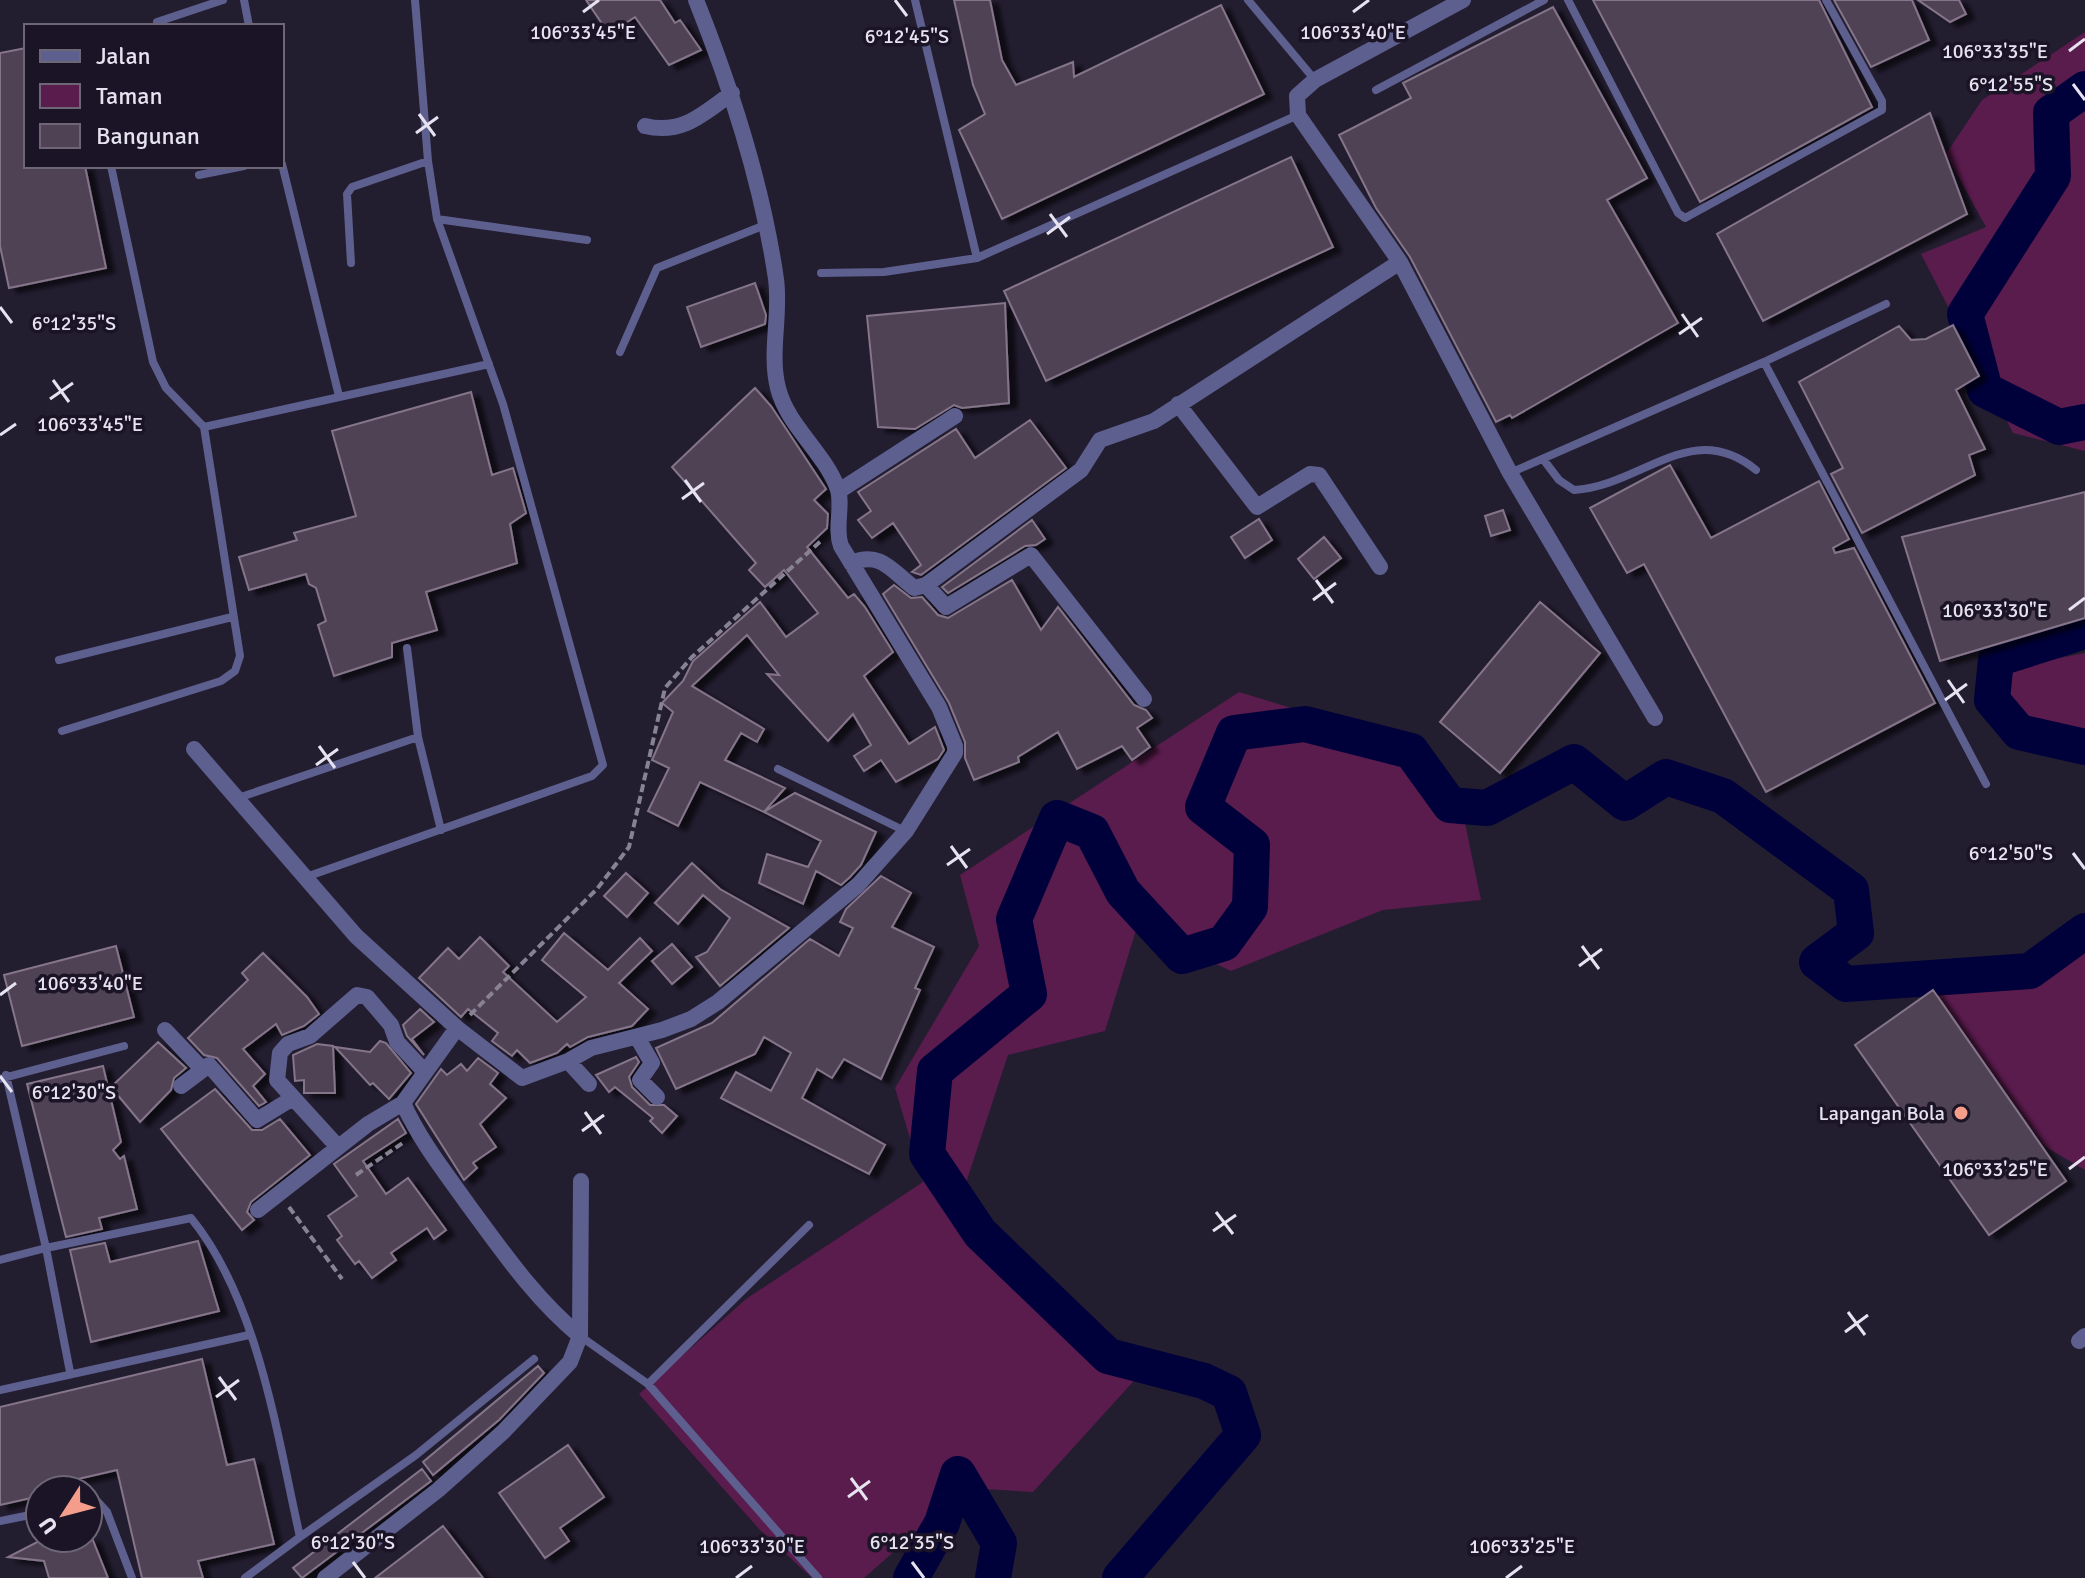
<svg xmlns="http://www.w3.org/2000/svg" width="2085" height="1578" viewBox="0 0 2085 1578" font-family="Signika,sans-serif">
<defs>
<filter id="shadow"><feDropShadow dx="8" dy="4.5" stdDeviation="2" flood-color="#0009"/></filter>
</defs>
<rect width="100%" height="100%" fill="#231d30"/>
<!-- green -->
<path fill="#5a1b4d" d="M2085,32V451L2013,433L1921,254L1986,227L1946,154L1982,100Z
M2085,653V762L2077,753L1985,717L1988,672Z
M1239,692L1427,749L1460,799L1481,900L1383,910L1231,971L1137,927L1105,1031L1008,1055L961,1198L1141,1373L1033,1492L966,1488L864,1578H812L760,1530L639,1394L746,1299L923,1182L895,1088L979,946L960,875Z
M2085,946V1170L2044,1146L1922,974L2057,965Z"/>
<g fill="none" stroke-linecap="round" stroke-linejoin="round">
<!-- river -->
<path stroke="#00003b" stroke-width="36" d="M2085,89L2051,113L2053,176L1965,314L1985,390L2059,427L2085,422
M2085,631L1996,659L1992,700L2019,732L2085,747
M911,1578L942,1523L958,1474L999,1543L993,1578
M1120,1578L1243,1435L1229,1393L1204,1381L1108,1356L980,1233L927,1154L935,1071L1029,994L1014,919L1057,818L1092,832L1123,892L1182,956L1224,943L1250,907L1252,845L1203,807L1234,733L1305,724L1411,751L1450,805L1487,808L1574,762L1625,803L1666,777L1723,796L1851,890L1856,933L1817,962L1846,984L2030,971L2085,931"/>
</g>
<!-- building -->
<path fill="#504255" stroke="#85758a" stroke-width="2" filter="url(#shadow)" d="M586,0H660L675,23L680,20L701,50L669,65L635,17L609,34Z
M954,0H990L1002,60L1016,85L1073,62L1074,77L1221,5L1264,94L1002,219L959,130L985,114L973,85Z
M1593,0H1819L1872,107L1700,202Z
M1834,0H1912L1929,40L1871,67Z
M1918,0H1959L1966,14L1950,22Z
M1553,7L1647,178L1607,200L1678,323L1512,418L1510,415L1496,422L1410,257L1376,208L1339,135L1411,98L1403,83Z
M26,48V166H85L106,268L9,288L0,246V53Z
M1930,113L1967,214L1763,321L1717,234Z
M1291,157L1333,247L1046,381L1004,291Z
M755,283L766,315L765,324L701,347L687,307Z
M1005,303L1009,403L962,408L954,405L915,429L878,427L867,316Z
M1953,325L1979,376L1956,390L1985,449L1969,455L1975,475L1862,533L1831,474L1843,468L1799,382L1899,326L1911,340L1926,339Z
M755,388L771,406L826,489L814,500L828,514L827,528L807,547L848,598L854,594L865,607L893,652L864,676L909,744L935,727L944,750L938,759L896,782L881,760L864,771L854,756L871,745L853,714L828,741L767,674L779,675L747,635L692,686L764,729L757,742L741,733L725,760L785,788L764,812L700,782L678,826L648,811L669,768L652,760L673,712L662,703L683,681L693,661L760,602L786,637L818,613L784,570L765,587L749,570L756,563L672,467Z
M471,392L492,475L513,468L526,513L510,524L517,563L426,592L437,630L392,643V657L334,676L318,625L326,621L316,588L309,584L306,574L249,590L239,557L297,540L294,533L356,516L332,431Z
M1030,420L1066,468L921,575L912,572L921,565L893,523L872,538L858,520L871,511L858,492L956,429L975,458Z
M1670,465L1711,538L1819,481L1849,539L1833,548L1835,553L1854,548L1935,703L1766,792L1644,564L1627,573L1590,508Z
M2085,492V618L1940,661L1902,537Z
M1503,510L1510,530L1491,536L1485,516Z
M1259,519L1272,540L1245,558L1231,537Z
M1032,520L1045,539L1036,545L1025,546L948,593L942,587Z
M1324,537L1341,558L1314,579L1298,559Z
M1012,580L1041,630L1058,607L1134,705L1146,710L1152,718L1137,728L1150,747L1132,760L1122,746L1077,769L1058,732L1018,757L1019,762L974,780L965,758V742L949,703L883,594L894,585L911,598L922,597L938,615L948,618Z
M1540,602L1600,653L1500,773L1440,722Z
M795,793L876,832L861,865L850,877L841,885L816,871L803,904L759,883L767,854L808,867L821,841L764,812Z
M692,863L720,889L789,928L720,986L696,957L707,952L730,918L703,895L678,924L655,903Z
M626,873L648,893L627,917L604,896Z
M881,876L911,893L892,927L934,947L915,988L920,990L881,1079L844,1059L832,1078L817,1069L802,1098L885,1145L869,1174L721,1098L736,1072L771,1091L791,1053L764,1037L755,1054L676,1089L656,1048L712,1023L810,939L839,956L853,928L840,922L846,909Z
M564,933L608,970L640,938L652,951L619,983L648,1009L632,1026L588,1037L570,1047L567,1044L557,1053L530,1063L517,1050L512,1056L492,1041L498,1033L468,1009L461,1017L419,978L448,948L459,959L480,937L509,966L503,972L557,1022L586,997L542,960Z
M672,944L692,967L672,984L652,961Z
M116,946L134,1017L22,1046L4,975Z
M263,953L307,997L319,1014L304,1026L282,1035L276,1024L243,1049L265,1074L253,1086L266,1102L259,1106L217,1058L204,1055L188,1038L248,980L242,973Z
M1933,990L2066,1181L1989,1235L1855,1045Z
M420,1009L434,1022L412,1039L424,1055L407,1036L403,1025Z
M380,1041L386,1043L411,1073L389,1099L373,1083L370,1085L335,1047L370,1052Z
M158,1042L186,1068L174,1078L171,1090L140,1122L111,1087Z
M317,1044L333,1046L335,1093H304V1080L295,1081L293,1055Z
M636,1057L639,1062L629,1077L632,1087L650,1105H664L677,1116L662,1133L650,1121L653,1118L615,1087L609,1092L596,1075Z
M478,1058L498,1073L490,1084L506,1098L480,1124L496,1147L473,1163L477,1168L464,1180L416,1104L441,1069L447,1075L461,1064L467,1071Z
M103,1066L121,1142L113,1150L120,1159L124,1156L137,1209L99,1218L102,1229L66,1237L27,1084Z
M215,1089L252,1130H262L280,1119L310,1155L251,1202L247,1212L254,1220L242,1230L161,1129Z
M398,1119L406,1133L363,1161L386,1194L408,1178L446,1230L434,1239L427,1228L391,1253L396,1260L372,1278L359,1261L355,1264L337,1240L342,1236L328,1216L357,1196L334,1164Z
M198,1241L219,1311L91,1342L70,1250L105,1243L110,1262Z
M202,1359L227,1465L254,1459L274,1544L198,1561L203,1578H142L117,1470L78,1479L79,1487L40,1490V1496L0,1505V1407Z
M538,1366L544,1373L499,1420L433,1475L423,1462Z
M568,1445L604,1497L560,1528L569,1541L545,1558L499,1493Z
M422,1469L431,1481L302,1578L293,1568Z
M443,1526L483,1578H375Z
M45,1538H92L108,1578H49L44,1561L8,1557Z"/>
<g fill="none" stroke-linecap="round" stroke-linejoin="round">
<!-- path -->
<path stroke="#888394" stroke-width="4" stroke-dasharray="8 4" stroke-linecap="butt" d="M470,1015L597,889L629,847L665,688L692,657L822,540
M356,1175L404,1142
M289,1207L342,1279"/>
<!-- service -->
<path stroke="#5d5f8f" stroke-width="8" d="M244,0L249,26
M915,0L977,258
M1248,0L1315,80
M1568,0L1678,213L1685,218L1882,110V101L1826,0
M157,22L223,0
M1376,90L1544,0
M282,164L339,396
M111,166L153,362L166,388L204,427
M199,175L244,166
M437,219L587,240
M351,263L347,194L352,187L428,161
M821,273L884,272L977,258L1298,115
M620,352L657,268L765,225
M1764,362L1986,784
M1543,459L1559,480L1574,490C1642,486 1691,417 1756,470
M1510,473L1764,362L1886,304
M407,648L418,737L441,830
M59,660L232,617
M62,731L221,681L235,671L240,656L204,427L489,364
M778,769L905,831
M238,798L418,737
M306,877L592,776L603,765L503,404L437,219L428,161L415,0
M0,1079L124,1046
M0,1260L46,1248L6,1075
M580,1336L648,1384L809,1225
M70,1372L46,1248L191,1218C258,1300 277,1435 300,1537L245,1578
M648,1384L818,1578
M0,1390L249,1335
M88,1503L97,1501L107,1512L132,1578
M0,1521L40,1513
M300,1537L416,1455L534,1359"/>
<!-- minor -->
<path stroke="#5d5f8f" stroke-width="16" d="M1463,0L1315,80L1297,96L1298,115L1400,262L1510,473L1655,718
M645,126C682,135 703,114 732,93
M1178,404L1257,507L1310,474L1319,475L1380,567
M839,491L955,416
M851,563C881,551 891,570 914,588L926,585L1081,470L1100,440L1154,421L1400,262
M926,585L946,607L1031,555L1144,699
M194,749L356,936L457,1028L522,1078L568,1061L591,1048L662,1030L691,1019L718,1002L858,885L906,831L955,753V746L939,707L841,546C834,527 844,504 837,487C823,451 787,425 778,388C769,353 781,315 776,279C762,183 732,90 696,0
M457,1028L403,1103C420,1141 445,1172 469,1206C503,1252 535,1299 580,1336
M165,1030L202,1069
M637,1037L652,1063L640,1080L657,1097
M568,1061L589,1084
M181,1086L209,1065L257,1120L293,1098
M338,1147L277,1080L280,1053L288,1044L310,1036L357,995L367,997L391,1025L397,1042L425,1072
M258,1210L368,1124L403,1103
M2079,1341L2085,1336
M325,1578L438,1490L503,1432L570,1362L580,1336L581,1181"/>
</g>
<!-- ticks -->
<path fill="none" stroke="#e6e2f0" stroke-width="3" d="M895,0L907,16M583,12L599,0M1353,12L1369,0M2069,51L2085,39M2073,84L2085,100M419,114L435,136M416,133L438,117M1050,214L1067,237M1047,234L1070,217M0,307L12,323M1682,314L1698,337M1679,334L1702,318M53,380L69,402M50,399L73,383M0,435L16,424M685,480L701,502M682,499L704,483M1316,580L1333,603M1313,600L1336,583M2069,610L2085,598M1948,680L1964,703M1945,700L1967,684M319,746L335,768M316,765L338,749M951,846L967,868M2073,853L2085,869M947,865L970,849M1582,946L1599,969M1579,966L1602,949M0,995L16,983M0,1076L12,1092M585,1112L601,1134M582,1131L604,1115M2069,1169L2085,1157M1216,1212L1233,1234M1213,1231L1236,1215M1848,1312L1865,1335M1845,1332L1868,1315M219,1377L236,1400M216,1397L239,1380M851,1478L867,1500M848,1497L870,1481M353,1562L365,1578M912,1562L924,1578M736,1578L752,1566M1506,1578L1522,1566"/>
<!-- markers -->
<circle fill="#f49d8b" stroke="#1a1426" stroke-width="3" cx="1961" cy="1113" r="8"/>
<g text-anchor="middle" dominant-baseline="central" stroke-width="7" stroke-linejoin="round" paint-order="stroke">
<!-- poi labels -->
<g font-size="20" fill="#e6e2f0" stroke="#1a1426" text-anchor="end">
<text x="1945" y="1113">Lapangan Bola</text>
</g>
</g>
<g font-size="20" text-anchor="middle" fill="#e6e2f0" stroke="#1a1426" stroke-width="7" stroke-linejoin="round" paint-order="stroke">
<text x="583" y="39">106°33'45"E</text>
<text x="1353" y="39">106°33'40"E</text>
<text x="907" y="43">6°12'45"S</text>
<text x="1995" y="58">106°33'35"E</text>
<text x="2011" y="91">6°12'55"S</text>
<text x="74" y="330">6°12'35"S</text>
<text x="90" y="431">106°33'45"E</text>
<text x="1995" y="617">106°33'30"E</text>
<text x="2011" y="860">6°12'50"S</text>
<text x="90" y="990">106°33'40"E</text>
<text x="74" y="1099">6°12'30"S</text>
<text x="1995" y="1176">106°33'25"E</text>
<text x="353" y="1549">6°12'30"S</text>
<text x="912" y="1549">6°12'35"S</text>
<text x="752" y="1553">106°33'30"E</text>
<text x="1522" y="1553">106°33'25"E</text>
</g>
<!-- legend -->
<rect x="24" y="24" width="260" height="144" fill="#1a1426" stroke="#6c6677" stroke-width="2"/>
<rect x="40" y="50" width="40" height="12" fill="#5d5f8f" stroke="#6c6677" stroke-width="2"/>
<text x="96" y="64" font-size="24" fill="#e6e2f0">Jalan</text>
<rect x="40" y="84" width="40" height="24" fill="#5a1b4d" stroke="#6c6677" stroke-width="2"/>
<text x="96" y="104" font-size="24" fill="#e6e2f0">Taman</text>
<rect x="40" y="124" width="40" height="24" fill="#504255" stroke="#6c6677" stroke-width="2"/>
<text x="96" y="144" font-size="24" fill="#e6e2f0">Bangunan</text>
<!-- north arrow -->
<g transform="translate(64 1514) rotate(234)"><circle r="38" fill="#1a1426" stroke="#6c6677" stroke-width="2"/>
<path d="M0-6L14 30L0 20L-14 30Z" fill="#f49d8b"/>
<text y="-12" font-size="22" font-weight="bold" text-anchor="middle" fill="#e6e2f0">U</text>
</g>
</svg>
